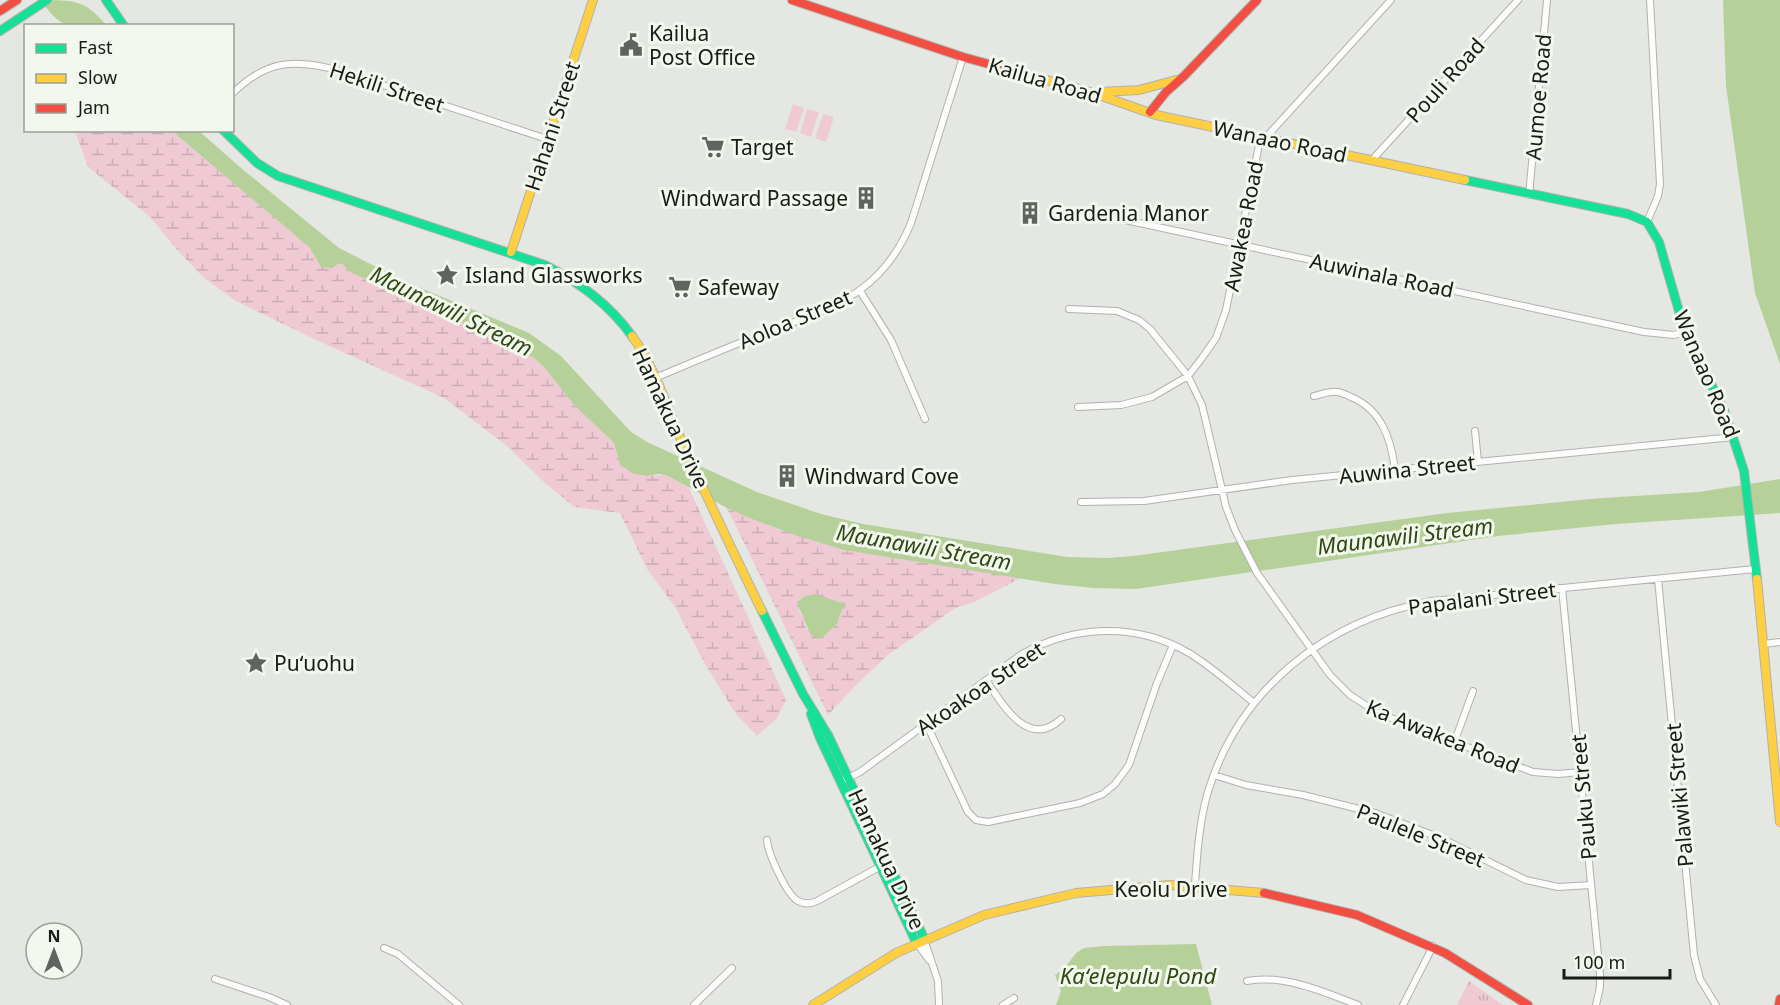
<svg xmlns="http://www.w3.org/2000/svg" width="1780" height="1005" viewBox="0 0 1780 1005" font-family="'Noto Sans',sans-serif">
<defs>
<pattern id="grass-tufts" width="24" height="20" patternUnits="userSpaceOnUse" patternTransform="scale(1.5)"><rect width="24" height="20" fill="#efcad4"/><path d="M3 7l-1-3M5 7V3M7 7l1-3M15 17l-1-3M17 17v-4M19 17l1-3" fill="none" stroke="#ccadb5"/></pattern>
<pattern id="wetland-marsh" width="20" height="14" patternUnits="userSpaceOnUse" patternTransform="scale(1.5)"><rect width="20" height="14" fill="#efcad4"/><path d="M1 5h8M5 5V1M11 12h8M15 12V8" fill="none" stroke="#ccadb5"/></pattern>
</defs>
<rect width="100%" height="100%" fill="#e5e8e2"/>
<!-- grass -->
<path fill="url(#grass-tufts)" d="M1469,981L1503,1005H1457Z"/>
<!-- wetland -->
<path fill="url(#wetland-marsh)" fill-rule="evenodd" d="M75,131H172L310,248L314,253L317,261L328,268L338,264H343L487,336L511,352H521L534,358L544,367L575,406L614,443L619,462L625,469L643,476L666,475L689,488L786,700L777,718L757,736L736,714L705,664L675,607L647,569L620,513L574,507L543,481L507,446L444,398L314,339L236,301L204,278L180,253L149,216L88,167Z
M727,508L775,528L844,550L1021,578L974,602L955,608L888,655L855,686L828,715ZM808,595L827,598L841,603C844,620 833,628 821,639L806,628L805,619L798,610L800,599Z"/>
<!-- pitch -->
<path fill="#efcad4" d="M793,104L804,108L796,132L785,129Z
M807,109L819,112L811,137L800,133Z
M823,114L834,117L826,142L815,138Z"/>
<!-- water -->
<path fill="#b6d09a" d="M41,0C74,0 85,0 106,25C71,25 63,33 41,0Z
M1723,0H1780V364L1755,293L1726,86Z
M172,131H199L241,168L339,248L406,282L529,333L561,356L631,432L647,442L757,492L821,514L863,524L1067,557L1107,558L1133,556L1447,513L1602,498L1699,492L1780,479V513L1616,524L1498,536L1136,589L1093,588L1055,584L844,550L798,536L752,519L727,508L666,475L658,474L647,476L634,474L620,465L614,443L575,406L544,367L534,358L521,352H511L494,340L467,325L348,271L343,264H338L332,268L321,267L310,248Z
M815,594C826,596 834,602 845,603L846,606L842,610L837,624L821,639L811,635C808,630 807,626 805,621C803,613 798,610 797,602L805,596Z
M1196,944L1212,1005H1056L1061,991L1055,975L1063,970L1076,953L1084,948L1104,946Z"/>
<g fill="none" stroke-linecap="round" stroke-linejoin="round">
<!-- street casing -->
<g stroke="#afb2ad" stroke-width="8">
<path id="street" d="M232,94C265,61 293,58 337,70L547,139
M1372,160L1518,0
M1529,195L1547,0
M1079,210L1644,332L1674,335L1685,332
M1647,222L1658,196L1660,184L1650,0
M860,291L891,340L925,419
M1069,309L1117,311L1139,320L1150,329L1188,376L1202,405L1226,507L1235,530L1257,573L1330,675L1350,695L1378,713L1533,772L1558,774L1581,772
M655,378C691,363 726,348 762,334C830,308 881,296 911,223L963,57
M1314,396C1320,395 1326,392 1332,392C1339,391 1345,394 1351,397C1382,410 1391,439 1395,470
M1078,407L1121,405L1152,397L1188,376L1202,358L1216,338L1226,310L1259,145L1391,0
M1475,431L1478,462
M1081,502L1144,501L1292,480L1734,437
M1658,579L1694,955L1700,979L1716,1005
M1562,588L1600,975V987L1596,1005
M1763,644L1780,642
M986,680C1002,704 1028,750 1061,719
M926,723L968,812L976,820L988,822L1080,803L1103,794L1115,784L1129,765L1157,683L1173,645
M1454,743L1473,691
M1214,775L1246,785L1303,795L1375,813L1443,839L1526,880L1558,887L1591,885
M846,779L860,772L1022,654C1074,625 1136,622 1189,653C1212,667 1233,686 1254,703
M767,840C768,853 786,894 798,901C804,904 811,904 817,901L883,865
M1195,885C1197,855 1199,825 1207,795C1238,689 1326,620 1432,601L1755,569
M924,939L938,981L939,1005
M916,942L929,960
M384,948L398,954L459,1005
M215,979L269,997L287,1005
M1247,981C1284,974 1324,992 1358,1005
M694,1005L732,968
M1003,1005L1014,998
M1403,1005L1433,946"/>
</g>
<!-- fast casing -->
<g stroke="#afb2ad" stroke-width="10">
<path id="fast" d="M106,0L124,26
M0,31L47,0
M223,130L257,163L278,176L545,265C580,283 609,304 632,336
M1465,180L1628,214L1647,222L1659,242L1685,332L1724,410L1744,471L1757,579
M762,611L803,694L828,735L924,938
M811,714L820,738L916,942"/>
</g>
<!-- slow casing -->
<g stroke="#afb2ad" stroke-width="10">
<path id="slow" d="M1014,71L1090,92L1156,115L1465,180
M1100,92L1139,90L1176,80
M511,252L593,0
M632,336C656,368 667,409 683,444C708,500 735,556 762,611
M1757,579L1780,822
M813,1005L896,953L984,915L1076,893L1170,885L1264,893"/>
</g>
<!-- jam casing -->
<g stroke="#afb2ad" stroke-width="10">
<path id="jam" d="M792,0L963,57L1014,71
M0,11L17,0
M1150,112L1166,92L1184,76L1257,0
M1264,893L1357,915L1445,953L1528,1005
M1779,1005L1780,999"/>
</g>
<!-- street -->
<use href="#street" stroke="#fbfcfb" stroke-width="6"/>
<!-- fast -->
<use href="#fast" stroke="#16e098" stroke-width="8"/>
<!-- slow -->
<use href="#slow" stroke="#ffcf43" stroke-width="8"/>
<!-- jam -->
<use href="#jam" stroke="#f24e42" stroke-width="8"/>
</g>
<!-- icons -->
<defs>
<g id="civic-bare" transform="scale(1.8)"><path d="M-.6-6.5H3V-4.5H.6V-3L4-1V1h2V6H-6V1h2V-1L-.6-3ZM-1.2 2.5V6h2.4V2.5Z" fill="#60635e" stroke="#f2f8ed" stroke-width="2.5" paint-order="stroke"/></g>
<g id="supermarket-bare" transform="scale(1.8)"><path d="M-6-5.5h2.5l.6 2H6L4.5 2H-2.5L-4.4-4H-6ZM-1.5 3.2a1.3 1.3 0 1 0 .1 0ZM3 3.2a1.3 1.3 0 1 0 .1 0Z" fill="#60635e" stroke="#f2f8ed" stroke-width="2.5" paint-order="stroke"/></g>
<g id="building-bare" transform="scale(1.8)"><path d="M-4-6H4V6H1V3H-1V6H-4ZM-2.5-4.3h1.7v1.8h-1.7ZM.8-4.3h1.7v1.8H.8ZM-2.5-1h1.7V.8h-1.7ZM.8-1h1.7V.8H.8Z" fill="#60635e" stroke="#f2f8ed" stroke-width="2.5" paint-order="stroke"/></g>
<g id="sight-bare" transform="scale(1.8)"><path d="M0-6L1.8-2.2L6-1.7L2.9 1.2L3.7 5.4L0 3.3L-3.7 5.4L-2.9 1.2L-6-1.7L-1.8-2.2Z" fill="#60635e" stroke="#f2f8ed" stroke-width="2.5" paint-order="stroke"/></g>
</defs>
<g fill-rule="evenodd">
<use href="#civic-bare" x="631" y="45"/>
<use href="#supermarket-bare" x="713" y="147"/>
<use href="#building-bare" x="866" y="198"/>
<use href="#building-bare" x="1030" y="213"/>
<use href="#sight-bare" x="447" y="275"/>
<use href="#supermarket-bare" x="680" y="287"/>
<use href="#building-bare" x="787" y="476"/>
<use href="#sight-bare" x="256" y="663"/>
</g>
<g text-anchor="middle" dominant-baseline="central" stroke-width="6" stroke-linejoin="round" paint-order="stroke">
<!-- poi labels -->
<g font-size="21" fill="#191b17" stroke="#f2f8ed" text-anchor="start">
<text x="649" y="33">Kailua<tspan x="649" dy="24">Post Office</tspan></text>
<text x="731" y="147">Target</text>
<text x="848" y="198" text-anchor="end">Windward Passage</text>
<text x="1048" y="213">Gardenia Manor</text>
<text x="465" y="275">Island Glassworks</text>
<text x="698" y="287">Safeway</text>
<text x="805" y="476">Windward Cove</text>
<text x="274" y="663">Puʻuohu</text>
</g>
<!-- street labels -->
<g font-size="21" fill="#191b17" stroke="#f2f8ed">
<text transform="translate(1045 80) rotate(16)">Kailua Road</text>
<text transform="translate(1445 80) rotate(-48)">Pouli Road</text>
<text transform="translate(387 87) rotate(18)">Hekili Street</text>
<text transform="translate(1538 97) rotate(-85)">Aumoe Road</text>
<text transform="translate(552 126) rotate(-72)">Hahani Street</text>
<text transform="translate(1280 141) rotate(12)">Wanaao Road</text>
<text transform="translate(1243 226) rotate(-79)">Awakea Road</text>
<text transform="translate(1382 275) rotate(12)">Auwinala Road</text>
<text transform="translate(795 319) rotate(-23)">Aoloa Street</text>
<text transform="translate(1707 374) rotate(67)">Wanaao Road</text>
<text transform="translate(671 418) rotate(65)">Hamakua Drive</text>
<text transform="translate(1407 469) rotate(-6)">Auwina Street</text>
<text transform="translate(1482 598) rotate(-7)">Papalani Street</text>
<text transform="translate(980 688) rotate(-34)">Akoakoa Street</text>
<text transform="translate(1443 736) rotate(22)">Ka Awakea Road</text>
<text transform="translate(1679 795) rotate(-95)">Palawiki Street</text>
<text transform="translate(1583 797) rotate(-95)">Pauku Street</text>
<text transform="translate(1421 835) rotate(22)">Paulele Street</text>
<text transform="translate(887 859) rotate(65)">Hamakua Drive</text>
<text x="1171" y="889">Keolu Drive</text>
</g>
<!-- water labels -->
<g font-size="22" font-style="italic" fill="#314712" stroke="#f2f8ed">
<text transform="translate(452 310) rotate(26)">Maunawili Stream</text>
<text transform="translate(1405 535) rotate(-7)">Maunawili Stream</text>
<text transform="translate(924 546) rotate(10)">Maunawili Stream</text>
<text x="1138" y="975">Kaʻelepulu Pond</text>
</g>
</g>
<!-- legend -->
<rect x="24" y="24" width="210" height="108" fill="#f2f8ed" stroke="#9ba097" stroke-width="1.5"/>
<rect x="36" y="44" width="30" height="9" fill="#16e098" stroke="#9ba097" stroke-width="1.5"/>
<text x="78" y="54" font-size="18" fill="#191b17">Fast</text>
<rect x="36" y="74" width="30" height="9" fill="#ffcf43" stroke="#9ba097" stroke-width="1.5"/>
<text x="78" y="84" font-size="18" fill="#191b17">Slow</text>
<rect x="36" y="104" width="30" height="9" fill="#f24e42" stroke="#9ba097" stroke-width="1.5"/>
<text x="78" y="114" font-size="18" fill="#191b17">Jam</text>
<!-- north arrow -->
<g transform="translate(54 951)"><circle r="28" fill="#f2f8ed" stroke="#9ba097" stroke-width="1.5"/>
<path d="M0-4.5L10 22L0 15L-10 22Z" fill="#60635e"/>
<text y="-9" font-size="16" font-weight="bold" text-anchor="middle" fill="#191b17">N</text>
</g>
<!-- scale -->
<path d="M1564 969v9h106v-9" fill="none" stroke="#191b17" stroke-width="3"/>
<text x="1573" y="969" font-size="18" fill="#191b17" stroke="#f2f8ed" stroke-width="4.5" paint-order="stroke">100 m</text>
</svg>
